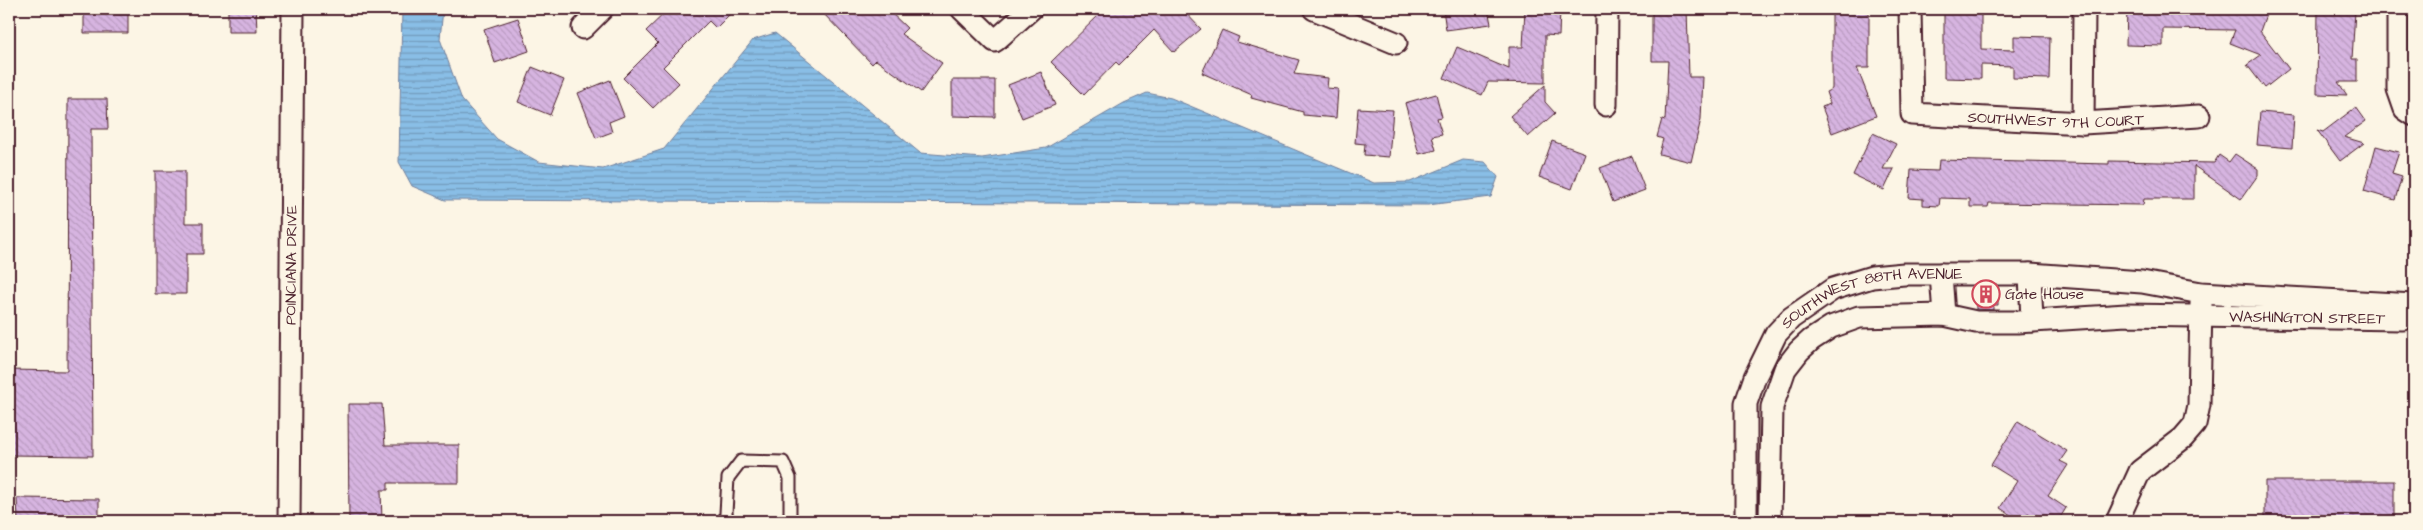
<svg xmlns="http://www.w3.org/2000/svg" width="2423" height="530" viewBox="0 0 2423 530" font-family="'Architects Daughter',sans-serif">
<defs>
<pattern id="water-rules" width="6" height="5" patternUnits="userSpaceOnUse" patternTransform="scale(1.25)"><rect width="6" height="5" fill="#89bee6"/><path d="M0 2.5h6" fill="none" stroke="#729abb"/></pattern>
<pattern id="building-back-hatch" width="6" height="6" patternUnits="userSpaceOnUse" patternTransform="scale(1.25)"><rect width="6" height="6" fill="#d6b4e0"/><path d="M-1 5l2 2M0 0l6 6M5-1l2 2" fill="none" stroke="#b99ac0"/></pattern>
</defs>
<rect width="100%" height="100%" fill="#fcf5e5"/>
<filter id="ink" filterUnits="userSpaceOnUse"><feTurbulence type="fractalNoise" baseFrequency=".02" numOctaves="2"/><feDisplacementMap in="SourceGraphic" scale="10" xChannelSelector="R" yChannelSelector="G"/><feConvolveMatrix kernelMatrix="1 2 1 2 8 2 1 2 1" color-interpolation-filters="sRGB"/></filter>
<g filter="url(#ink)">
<!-- water -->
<path fill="url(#water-rules)" stroke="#707e9b" d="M402,9H443L440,39L462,100L497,139L539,162L603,169L664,149L753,40L775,33L920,153L982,158L1046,148L1124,103L1147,93L1171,98L1374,183L1410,182L1463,160L1485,162L1498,177L1491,197L1428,205L445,200L412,186L399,162Z"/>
<!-- building -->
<path fill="url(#building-back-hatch)" stroke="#4a1f2b" d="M84,9H128V33H84Z
M228,9H256L257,32H228Z
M669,9H735L716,28L709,21L663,67L679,83L653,108L623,78L658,43L646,31Z
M819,9H887L907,28L901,34L942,63L921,92L876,60L872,64Z
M1105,9H1182L1201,29L1174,52L1154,30L1119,65L1116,62L1084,95L1051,62Z
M1443,9H1488L1491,24L1446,30Z
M1525,9H1560L1559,36L1545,35V83L1488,82L1482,95L1444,78L1457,47L1509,69V47H1523Z
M1652,9H1687L1689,77H1703L1701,119L1691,162L1659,154L1663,139L1657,137L1662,119L1665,120L1668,61H1652Z
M1832,9H1869V68H1857L1876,116L1832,133L1822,107L1830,104L1826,92L1832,89Z
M1944,9H1981V49L2014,50V36L2050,37L2049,79L2013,78V66L1981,65V79L1944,78Z
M2127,9H2268L2260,31L2289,69L2265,88L2247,65L2261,55L2230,43L2235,30L2163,29V46L2126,45Z
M2318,9L2355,11L2352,59H2357V82H2338L2347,95L2317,94Z
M518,18L529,51L495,63L484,29Z
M1222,30L1239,37L1237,42L1299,60L1294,74L1328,78L1327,88L1338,89L1336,118L1303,115V112L1251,98L1252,95L1202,73Z
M532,67L564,80L550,115L518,102Z
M1041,72L1055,105L1022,118L1008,85Z
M610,80L624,116L609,122L612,132L596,138L578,93Z
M952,80H995V117L952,116Z
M1545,85V102L1555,113L1528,137L1510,116Z
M1436,94L1442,117L1437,118L1442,134L1432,136L1436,150L1419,154L1405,103Z
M68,99H107L108,129H91L93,456L9,455V370L67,371Z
M2356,107L2366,121L2344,137L2364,143L2340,161L2317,130L2323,132Z
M1358,108L1393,110L1389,157L1364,155L1365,144L1355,143Z
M2260,112L2294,115L2292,148L2257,145Z
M1873,133L1896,144L1883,169H1894L1884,190L1853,175Z
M1552,141L1585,153L1572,189L1539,177Z
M2376,146L2399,152L2392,173L2402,176L2395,200L2364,191Z
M2235,154L2258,169V175L2241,199L2194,166V199H2144L2143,205L1989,203L1988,207H1970V199L1940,198L1939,206L1923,205V199L1909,198L1911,170L1938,171L1939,160L2109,164V161L2214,163L2219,155L2229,162Z
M1632,156L1645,190L1613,202L1600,168Z
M155,171H185V223H203V254H186V294H155Z
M1975,286H1998V305H1993V310L1976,309Z
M348,404H382L385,445H459V483H388V490H381L382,521H349Z
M2018,421L2067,451L2060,461L2068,465L2048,496L2066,508L2058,521H2041L2028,513L2023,521H2020L2000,508L2017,481L1991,465Z
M2265,481H2394V521H2265Z
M17,498L99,499V521H18Z"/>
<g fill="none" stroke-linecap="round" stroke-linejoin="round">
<!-- lane casing -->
<g stroke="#4a1f2b" stroke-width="15">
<path id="lane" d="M728,521L726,513L728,478L741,461L783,462L790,478V521"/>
</g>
<!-- street casing -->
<g stroke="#4a1f2b" stroke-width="25">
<g id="street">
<path d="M962,9L995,41L1031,9"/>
<path d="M1314,9L1396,43"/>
<path id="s1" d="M1910,9L1912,114L2083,123L2199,116"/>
<path d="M2398,9V89L2405,109L2414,115"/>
<path d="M583,28L602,9"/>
<path d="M1606,105L1607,9"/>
<path d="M2083,123L2084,9"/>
<path d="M1941,274L1944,315"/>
<path d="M2030,274L2032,321"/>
<path d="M2118,519L2140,471L2183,438L2195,424L2199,405L2201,303"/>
<path id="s2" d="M289,521L293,9"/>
<path id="s3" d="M1746,521V403L1755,377L1776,334L1791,318L1833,289L1872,277L1904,274H2030L2142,282L2201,293L2414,305"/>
<path id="s4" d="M1770,521L1772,407L1785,369L1799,351L1811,340L1831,327L1859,317L1944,315L1976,322H2018L2126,315L2403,319"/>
</g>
</g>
<!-- lane -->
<use href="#lane" stroke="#fcf5e5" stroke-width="11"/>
<!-- street -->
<use href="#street" stroke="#fcf5e5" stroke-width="21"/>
</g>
</g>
<!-- icons -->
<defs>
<g id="building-ring" transform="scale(1.4375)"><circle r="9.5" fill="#fcf5e5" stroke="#d1495b" stroke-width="1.5"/><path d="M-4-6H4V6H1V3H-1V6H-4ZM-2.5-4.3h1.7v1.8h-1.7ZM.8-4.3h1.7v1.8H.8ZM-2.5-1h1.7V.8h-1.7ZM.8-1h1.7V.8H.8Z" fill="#d1495b"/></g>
</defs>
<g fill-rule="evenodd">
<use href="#building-ring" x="1986" y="294"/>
</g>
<g text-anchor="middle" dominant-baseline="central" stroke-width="4" stroke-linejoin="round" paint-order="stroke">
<!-- street labels -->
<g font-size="15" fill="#4a1f2b" stroke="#fcf5e5">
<text stroke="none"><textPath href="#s1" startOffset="249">SOUTHWEST 9TH COURT</textPath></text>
<text stroke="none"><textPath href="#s2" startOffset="256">POINCIANA DRIVE</textPath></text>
<text stroke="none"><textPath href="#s3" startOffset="301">SOUTHWEST 88TH AVENUE</textPath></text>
<text stroke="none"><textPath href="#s4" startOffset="696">WASHINGTON STREET</textPath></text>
</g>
<!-- poi labels -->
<g font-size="15" fill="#4a1f2b" stroke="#fcf5e5" text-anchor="start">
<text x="2005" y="294">Gate House</text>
</g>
</g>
<!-- margin -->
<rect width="2423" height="530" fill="none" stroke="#fcf5e5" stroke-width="30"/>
<rect x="15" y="15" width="2393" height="500" fill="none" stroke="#4a1f2b" stroke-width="2" filter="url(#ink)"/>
</svg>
